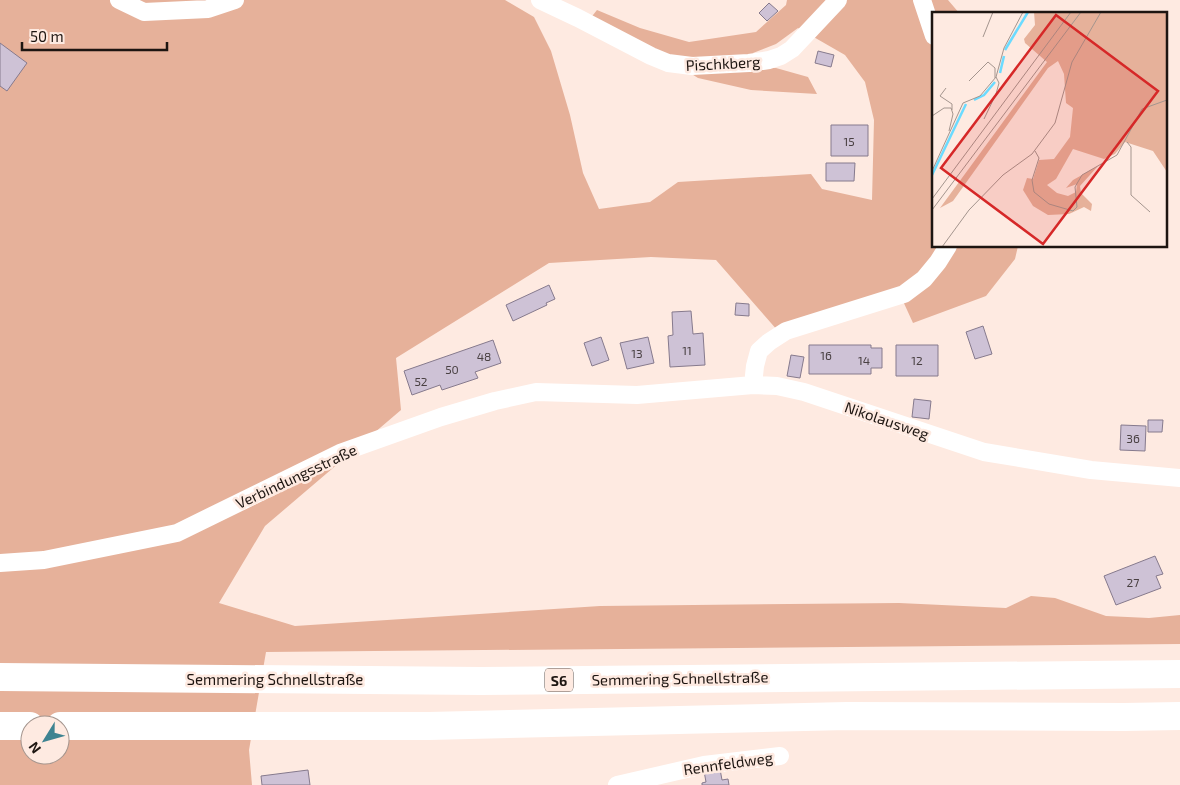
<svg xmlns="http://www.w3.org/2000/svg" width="1180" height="785" viewBox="0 0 1180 785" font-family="'Exo 2',sans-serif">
<rect width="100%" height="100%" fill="#feeae1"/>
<!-- green -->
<path fill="#e6b19a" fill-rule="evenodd" d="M0,0H505L534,17L551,51L570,115L583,173L599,209L650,202L678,182L811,174L822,189L872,200L874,120L865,82L845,55L798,28L776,44L753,53L762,68H776L808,77L817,94L751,90L698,78L663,56L589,20L597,10L640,28L689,42L756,32L786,5L787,0H948L960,14H934V246H1018L1015,259L986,296L913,323L897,288L778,331L716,260L651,257L549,263L396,358L401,410L265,526L219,603L295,626L600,606L899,603L1006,608L1031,596L1055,598L1106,616L1149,618L1180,615V644L266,652L249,750L252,785H0ZM30,725H60V755H30Z"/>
<!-- building -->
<path fill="#cec2d6" stroke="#867a8d" d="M769,3L778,11L767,21L759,13Z
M0,43L27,63L7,91L0,86Z
M818,51L834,55L831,67L815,63Z
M831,125H868V156H831Z
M826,163H855L854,181H826Z
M549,285L555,299L546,303L547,305L513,321L506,305Z
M736,303L749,304V316L735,315Z
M691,311L693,334L703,333L705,365L670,367L668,336L673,335L672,312Z
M983,326L992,354L975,359L966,332Z
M601,337L609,360L592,366L584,343Z
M648,337L654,363L627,369L620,343Z
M493,340L501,363L475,372L478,378L442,390L440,385L412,395L404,371Z
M809,345H871V348H882V368H871V374H809Z
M896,345H938V376H896Z
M791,355L804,357L800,378L787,376Z
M914,399L931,401L929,419L912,417Z
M1148,420H1163L1162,432H1148Z
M1121,425L1146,426L1145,451L1120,450Z
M1155,556L1163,574L1156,576L1161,588L1116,605L1104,576Z
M720,769L722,780L728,779L729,785H702V783L706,782L704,771Z
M308,770L310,785H262L261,776Z"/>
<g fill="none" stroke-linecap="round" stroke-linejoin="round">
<!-- minor -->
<path stroke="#fff" stroke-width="18" d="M119,0L144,12L208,9L235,0
M540,0L578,18L651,56L668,63L692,66L749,63L769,60L781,56L792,49L838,0
M922,0L934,36
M753,385L755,366L759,351L769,342L786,331L904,294L924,279L938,262L948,246
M0,563L44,560L177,533L340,453L441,417L495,401L536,392L637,395L753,385L777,386L804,392L984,452L1091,470L1180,478
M617,785L704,765L780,756"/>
<!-- motorway -->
<path stroke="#fff" stroke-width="28" d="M0,677L481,681L1180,674
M0,726H30
M60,726H429L847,716L1124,717L1180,716"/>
</g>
<g text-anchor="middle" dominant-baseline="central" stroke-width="5" stroke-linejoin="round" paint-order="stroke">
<!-- number labels -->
<g font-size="12" fill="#494042">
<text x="849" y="141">15</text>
<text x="687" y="350">11</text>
<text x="637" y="353">13</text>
<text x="826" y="355">16</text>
<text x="484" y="356">48</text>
<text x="864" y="360">14</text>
<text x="917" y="360">12</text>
<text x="452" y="369">50</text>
<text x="421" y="381">52</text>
<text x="1133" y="438">36</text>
<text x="1133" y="582">27</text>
</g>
<!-- shield labels -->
<rect fill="#feeae1" stroke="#60554f" stroke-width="1" x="545" y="668.5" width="28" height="23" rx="4"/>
<g font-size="14" font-weight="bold" fill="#1d1511">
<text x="559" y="680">S6</text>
</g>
<!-- street labels -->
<g font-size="15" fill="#1d1511" stroke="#feeae1">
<text transform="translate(723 63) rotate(-3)">Pischkberg</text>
<text transform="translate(887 420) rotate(19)">Nikolausweg</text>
<text transform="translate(296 476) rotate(-25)">Verbindungsstraße</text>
<text transform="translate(680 678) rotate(-1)">Semmering Schnellstraße</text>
<text x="275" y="679">Semmering Schnellstraße</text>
<text transform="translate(728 763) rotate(-8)">Rennfeldweg</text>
</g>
</g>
<!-- overview -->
<g transform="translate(932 12)">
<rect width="235" height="235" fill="#feeae1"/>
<path d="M102,0H235V160L221,139L193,130L183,142L172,147L141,137L124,167L115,173L125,181L136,184L144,180L145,172L134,176L141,168L166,154L148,174L149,181L160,192L159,199L152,195L137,202L116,203L101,194L91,178L95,166L101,167L107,148L122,147L138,125L141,96L134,91L132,62L126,49L116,56L21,189L8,196L115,50L93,31L92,27L103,13Z" fill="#e6b19a"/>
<path fill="none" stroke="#6bdbff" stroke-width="2.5" d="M73,38L96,0M68,61L72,44M42,88L52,83L63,70M0,163L34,92"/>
<path fill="none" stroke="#a4958e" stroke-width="1" d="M51,25L61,0M37,69L56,50L63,56V66M14,76L8,84L20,92V98M0,104L12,96H19L21,102L17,119M52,107L64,82L67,71L64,65M195,130L199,135V183L218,200M103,139L107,146L100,168L102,180L117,192L141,199L145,195L143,175L150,163L185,143L210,97L235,88M0,159L31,91L48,84L64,65L72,36L91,0M0,187L139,0M0,198L149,0M10,235L37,198L71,163L100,142L123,111L140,50L169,0"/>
<path fill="#d62828" fill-opacity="0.15" stroke="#d62828" stroke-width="2.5" d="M124,3L226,79L111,232L9,156Z"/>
<rect width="235" height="235" fill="none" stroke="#1d1511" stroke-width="2.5"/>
</g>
<!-- north arrow -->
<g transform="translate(45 740) rotate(233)"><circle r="24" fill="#feeae1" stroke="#a4958e"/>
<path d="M0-4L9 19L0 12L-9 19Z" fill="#3e8391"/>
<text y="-8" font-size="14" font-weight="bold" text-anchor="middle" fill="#1d1511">N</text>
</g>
<!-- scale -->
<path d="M22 42v8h145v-8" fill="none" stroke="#1d1511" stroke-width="2.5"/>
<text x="30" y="42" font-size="15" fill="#1d1511" stroke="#feeae1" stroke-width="4" paint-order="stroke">50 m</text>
</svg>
